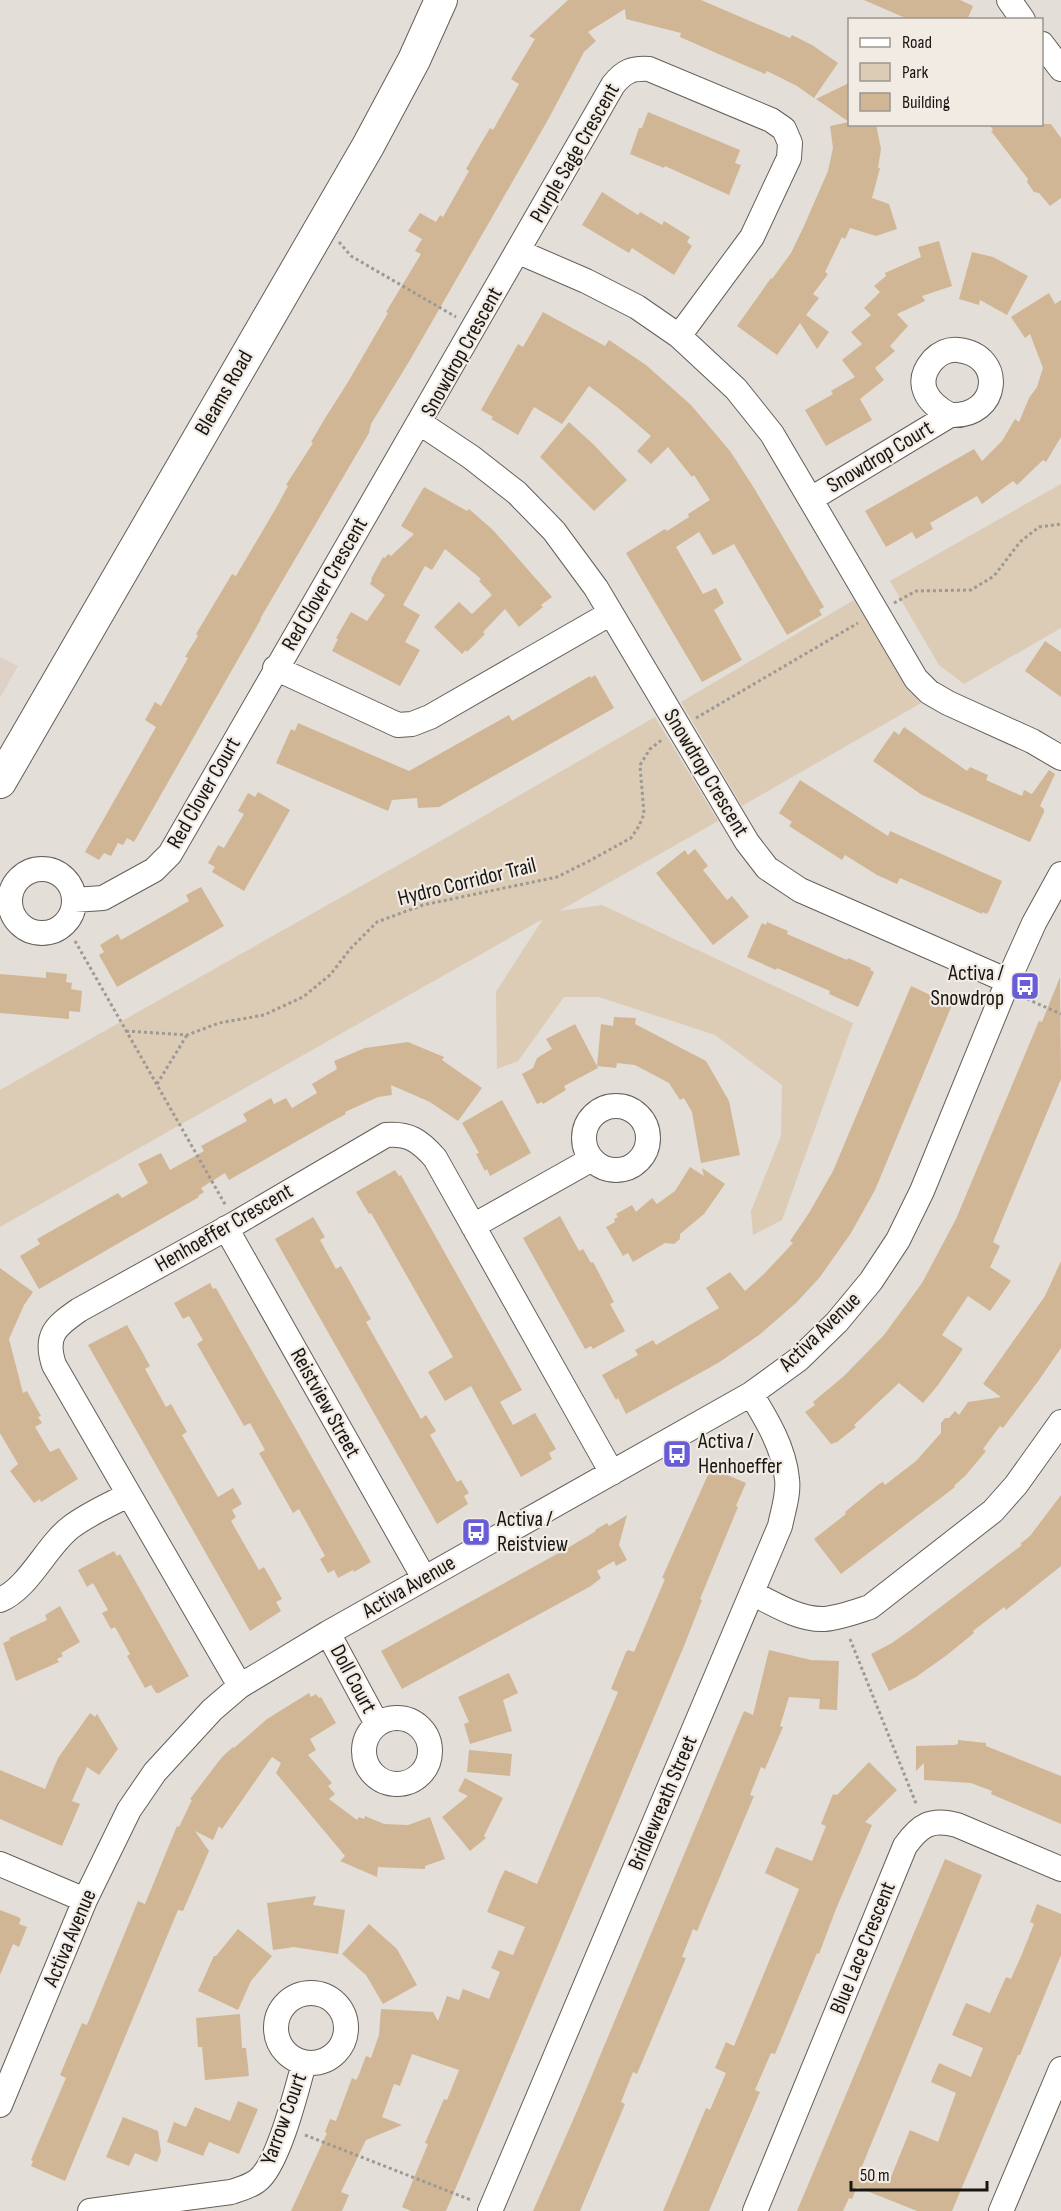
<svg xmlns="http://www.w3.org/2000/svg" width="1061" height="2211" viewBox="0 0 1061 2211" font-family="'Sofia Sans Condensed',sans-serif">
<rect width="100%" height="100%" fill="#e3ded7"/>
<!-- built -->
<path fill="#ddd2c5" d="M0,657L18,666L0,698Z"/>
<!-- green -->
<path fill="#dccbb5" d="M1061,484V628L964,684L939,665L890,581Z
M854,600L907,689L921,703L742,806L681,702Z
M655,717L718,821L559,911L602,905L853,1023L782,1220L753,1235L751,1211L781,1136L782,1085L715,1035L599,997H564L518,1061L497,1069L496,992L543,919L0,1227V1090L425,850Z"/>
<!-- building -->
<path fill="#d1b695" d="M568,0H701L790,38L792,35L812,45L838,63L814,98L797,86L767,71L765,74L723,56L680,37L681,33L626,19L625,9L588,32L596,41L584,52L549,118L410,360L371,424L369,433L260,619H261L134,842L127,838L123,845L118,843L111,856L104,853L99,860L85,852L156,727L145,720L155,702L161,706L188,658L185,657L198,636L196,634L232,574L236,576L276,508L288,486L286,485L313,443L311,442L324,420L348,382L388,313L386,312L421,254L415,251L422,239L408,231L420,213L436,222L440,215L443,217L469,171L466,169L490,128L493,130L519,84L511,79L535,39L529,36Z
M864,0H960L973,6L967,20H910Z
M849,83V124H876L881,149L878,168H880L872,198L889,204L897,229L876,236L850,228L845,239L842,237L825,272L828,274L813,294L819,298L806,315L829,332L817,349L800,323L777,355L737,326L771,278L772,279L791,253L804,226L828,171L833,148L830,126L849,122L816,99Z
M648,112L740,150L735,163L741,165L729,195L665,166L664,168L630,154L639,128H642Z
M989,124H1051L1061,138V198L1050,206L1039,193L1034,192L1027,182L1028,179L991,131L993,130Z
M602,192L638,215L640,212L662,225L664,221L690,237L687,242L692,246L674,275L632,248L629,253L582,225Z
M939,241L952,286L922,296L925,301L897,314L908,326L890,346L895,351L875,368L884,380L860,399L872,420L826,446L805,410L833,394L831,391L855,377L842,360L862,344L851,332L871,315L864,308L880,292L874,286L886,276L885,273L921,257L918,247Z
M972,252L993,257L1028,276L1007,315L980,300L979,305L959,299Z
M1049,293L1055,304L1061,300V437L1046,462L1043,460L1017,485L1013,481L982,504L977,496L930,523L933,529L916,539L912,532L886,547L865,511L974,449L982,461L1002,441L1015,419L1019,422L1029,398L1037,387L1043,368L1030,334L1025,338L1011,317Z
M543,312L605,346L609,340L646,365L691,405L730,451L754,488L824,607L819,610L822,615L787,635L734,544L713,555L699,532L676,547L703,594L716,588L724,603L714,610L742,660L702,682L626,553L665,529L667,531L689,517L688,514L710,500L694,475L692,477L668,447L651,464L637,451L651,436L617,407L589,386L562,424L534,407L518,435L491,419L493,417L481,410L518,344L523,347Z
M569,422L594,445L627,480L594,511L540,457Z
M424,487L467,511L469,509L493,530L552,597L541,605L543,607L519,627L505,609L483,632L485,634L467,652L466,650L462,654L434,627L459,602L472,614L492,595L479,581L481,579L445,549L432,570L425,566L403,605L420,615L405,642L420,650L400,686L332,651L338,639L336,638L351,612L367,621L385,595L370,584L372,580L371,579L383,557L385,558L388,554L391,556L414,534L401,526Z
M1045,641L1061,652V697L1025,671Z
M595,675L614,708L439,807L418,808L417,798L392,800L388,811L276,763L291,729L295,731L298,723L409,771L509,715L512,721L590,676L591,678Z
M904,727L967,771L970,767L988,775L986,780L1022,796L1024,790L1032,794L1049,770L1055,774L1040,806L1044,809V812L1030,842L922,795L873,761L894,731L899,735Z
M800,780L888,836L890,831L1002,881L989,911L987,914L982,912V914L900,878L897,884L877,875L845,855L842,860L789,826L792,822L779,813Z
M258,792L290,810L244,891L212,872L215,867L208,863L218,845L224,848L244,814L238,811L248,793L255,797Z
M695,849L708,866L703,870L727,900L732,896L749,917L713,945L656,873L685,850L688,855Z
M201,887L224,926L117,987L99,955L104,952L100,945L118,934L121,940L189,901L186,895Z
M767,922L788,931L787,934L847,960L848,958L871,968L870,970L874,972L858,1007L829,994L830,991L777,968L776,970L747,957L762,923L766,925Z
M46,972L67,974L66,982L72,983L71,989L82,991L80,1012L69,1011V1019L0,1013V974L46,978Z
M1060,977L1061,1079L993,1242L1000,1246L990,1267L1011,1281L990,1311L968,1296L942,1335L963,1349L938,1385L923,1403L899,1383L854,1425L856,1427L837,1442L831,1444L805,1412L815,1405L813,1402L844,1376L884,1335L922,1283L956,1219L1039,1021L1042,1022Z
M911,986L952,1005L875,1190L851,1233L820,1277L796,1303L759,1335L718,1363L626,1414L618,1398L616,1400L602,1375L638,1355L635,1350L653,1340L656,1345L719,1308L706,1288L730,1272L745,1291L764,1274L793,1243L790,1241L809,1213L833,1171Z
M614,1017L636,1018L635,1024L706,1061L729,1101L740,1155L701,1163L692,1112L684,1098L680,1100L669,1083L635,1065L617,1063L616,1068L597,1066L601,1024L613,1026Z
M575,1024L598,1068L564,1086L566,1090L543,1104L542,1102L537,1104L522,1074L533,1068L537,1058L552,1049L546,1039Z
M408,1042L444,1057L442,1060L482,1088L458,1121L430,1102L391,1085L392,1095L378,1097L345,1112L346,1114L329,1123L229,1180L225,1173L201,1188L204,1192L198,1196L199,1197L39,1289L20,1256L40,1244L37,1239L118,1193L122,1198L148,1183L138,1164L161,1153L170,1170L204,1151L201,1146L247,1121L243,1114L271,1098L274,1104L286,1098L292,1108L317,1093L312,1084L337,1069L334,1061L365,1048Z
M502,1100L531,1153L490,1176L487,1169L485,1171L476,1154L479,1153L462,1123Z
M690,1167L704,1176L702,1168L725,1184L704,1214L680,1234V1239L674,1244L665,1243L633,1262L628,1253L623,1256L606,1227L615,1222L614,1219L618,1217L616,1214L632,1205L636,1212L652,1198L657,1204L675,1191Z
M395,1170L399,1176L401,1175L522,1390L500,1402L513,1425L535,1413L556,1449L549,1453L552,1459L521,1477L471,1386L445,1401L428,1372L453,1357L371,1213L369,1214L356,1192Z
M560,1216L579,1251L583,1249L591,1263L593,1262L614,1302L610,1304L625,1331L593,1349L591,1346L585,1349L523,1238Z
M313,1217L325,1237L320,1240L336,1269L341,1266L371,1319L366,1322L421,1419L426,1415L436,1431L430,1435L457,1482L461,1480L469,1493L464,1496L468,1504L437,1524L275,1239Z
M1061,1261V1348L1039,1380L1003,1428L1000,1426L983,1449L986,1451L966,1475L954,1486L955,1487L841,1574L814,1539L846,1514L845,1512L879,1484L883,1482L885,1485L916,1461L941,1433V1423L945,1418H949L955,1411L959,1415L968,1402L1001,1397L983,1384L1045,1296Z
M0,1268L33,1292L24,1305L9,1339L23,1393L27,1391L41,1416L38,1417L42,1423L35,1427L50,1452L59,1448L78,1479L41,1502L40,1499L34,1503L10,1471L18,1464L0,1433Z
M210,1283L213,1289L216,1288L371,1562L354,1572L353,1570L338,1578L334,1570L328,1573L320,1559L325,1556L299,1509L293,1513L259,1453L265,1450L250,1423L244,1426L197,1344L203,1340L189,1316L183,1319L174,1303Z
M127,1325L150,1366L145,1369L166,1407L171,1404L187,1432L182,1435L218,1497L233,1488L242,1504L232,1510L236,1517L231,1521L259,1570L264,1567L282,1599L276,1602L281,1611L250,1631L88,1345Z
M711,1468L746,1483L736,1506L738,1507L700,1599L702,1600L684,1646L446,2211H411L402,2207L428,2144L425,2143L444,2099L447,2100L459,2070L412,2054L400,2086L394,2084L382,2117L402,2125L366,2140L341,2192L349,2195L342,2211H291L327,2133L325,2132L330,2119L336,2121L352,2078L356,2080L358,2077L366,2056L371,2058L379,2035L381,2009L433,2012L438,2021L447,1996L459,2000L463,1989L489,1999L500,1972L491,1968L499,1950L513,1955L525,1927L487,1912L500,1880L505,1870L537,1884L618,1692L611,1689L626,1652L628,1650L634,1652L665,1579L662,1578Z
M1061,1495V1566L1006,1610L1004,1607L973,1631L974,1633L947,1655L916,1677L889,1691L871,1654L892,1643L913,1628L1022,1545L1020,1544L1030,1536Z
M627,1515L619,1545L627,1560L616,1566L614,1561L597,1571L601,1578L591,1586L402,1689L381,1651L566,1549L596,1531L595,1530L607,1523L609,1526Z
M114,1551L117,1556L120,1554L189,1676L159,1693H156L151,1685L145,1688L127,1656L130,1654L115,1627L111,1629L102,1613L108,1610L93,1583L87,1587L78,1570Z
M60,1606L80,1642L61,1653L63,1656L57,1659L59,1662L16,1681L3,1643L10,1640L9,1638L47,1620L45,1615Z
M769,1650L811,1660L839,1661L837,1710L819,1709L820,1699L789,1697L780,1726L783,1727L765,1769L761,1767L750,1795L754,1796L697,1931L693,1929L682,1957L686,1958L637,2074L633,2072L621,2102L625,2104L580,2211H533L577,2111L744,1711L753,1715Z
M509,1673L518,1693L503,1700L512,1731L470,1744L464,1724L469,1722L458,1697Z
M309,1693L311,1697L316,1694L319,1698L321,1697L336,1723L310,1739L316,1750L308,1755L332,1783L328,1786L335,1794L329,1799L357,1820L359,1817L364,1819L365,1816L384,1824L408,1825L430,1817L445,1859L425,1866V1869L378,1867L377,1877L340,1861L345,1856L276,1773L281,1763L272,1757L222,1829L219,1826L213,1840L195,1831L209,1851L183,1911L178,1910L65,2181L31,2166L33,2161L31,2160L66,2078L60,2075L82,2023L87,2025L138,1901L145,1904L177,1826L179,1827L192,1800L190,1799L222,1757L233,1747L234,1748L267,1719Z
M90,1713L95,1717L97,1714L118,1749L99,1775L87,1767L72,1801L80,1804L62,1846L0,1819V1770L45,1789L58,1758Z
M958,1740L986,1743V1746L1061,1776V1824L991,1794L992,1791L971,1783L924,1780V1763L916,1771V1746L954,1745L958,1744Z
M469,1750L512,1754L510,1776L467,1772Z
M869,1762L897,1790L865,1822L872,1825L836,1909L819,1954L817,1953L775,2054L771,2053L755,2090L760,2092L709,2211H663L706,2108L710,2110L726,2073L715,2068L726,2042L734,2046L799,1889L765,1873L776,1847L812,1861L826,1826L821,1824L833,1794L837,1795Z
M465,1778L503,1798L484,1836L486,1838L470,1851L442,1817L468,1796L458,1791Z
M945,1859L982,1875L860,2171L889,2182L910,2130L938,2142L956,2093L931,2082L939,2063L971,2077L983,2048L952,2035L966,2003L990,2013L1006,1977L1011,1979L1022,1954L1034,1924L1030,1922L1037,1904L1061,1914V1955L1020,2055H1018L952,2211H917L857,2187L852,2199L849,2198L843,2211H797Z
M316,1896L313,1905L345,1910L338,1954L294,1947L273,1950L267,1903Z
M0,1910L18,1917L21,1919L19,1924L27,1927L19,1947L13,1944L0,1975Z
M369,1924L397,1949L417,1985L383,2004L366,1975L342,1954Z
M238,1929L272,1956L251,1981L238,2010L198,1991L214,1956H216Z
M240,2014L242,2048H246L249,2076L205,2080L202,2047H198L196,2018Z
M238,2101L258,2109L239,2154L209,2142L203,2156L167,2142L174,2122L186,2127L195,2107L230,2121Z
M123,2117L158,2131L161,2152L157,2162L135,2153L129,2166L106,2157Z"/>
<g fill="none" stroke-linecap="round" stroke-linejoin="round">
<!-- minor casing -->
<g stroke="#645f59" stroke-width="26">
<path id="minor" d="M1009,0L1023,20
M1042,44L1061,69
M519,252L586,281L637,307L679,336L736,389L772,434L916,679L929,692L948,703L1032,741L1061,758
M420,423L471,457L517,493L554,531L596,588L747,842L767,868L800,890L1008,981
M811,499L950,415C1000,418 1006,355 958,350C949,349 940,353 933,360C913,383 927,403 950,415
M275,668L398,725L412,724L430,717L611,613
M10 901a32 32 0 1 1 64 0a32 32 0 1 1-64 0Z
M74,900L103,898L154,870L170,854C316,597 467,342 613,85C624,71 632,68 649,69L771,120L784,129L790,143L789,158L752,237L679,336
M584 1138a32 32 0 1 1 64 0a32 32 0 1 1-64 0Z
M473,1226L592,1159
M226,1228L424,1578
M752,1593C774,1604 799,1620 824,1619C839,1618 855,1612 870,1607L993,1511L1016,1485L1061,1422
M0,1600C29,1588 46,1546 71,1527C88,1514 109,1505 128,1495
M328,1633L377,1724
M240,1686L54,1365C44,1335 56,1326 79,1310L236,1223L386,1135C409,1133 420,1141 435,1158L612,1473
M364 1751a33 33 0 1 1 66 0a33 33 0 1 1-66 0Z
M0,1864L85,1900
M276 2028a35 35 0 1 1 70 0a35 35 0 1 1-70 0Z
M0,2105L85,1900L129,1810L155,1772L212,1710L240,1686L328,1633L751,1394L799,1359L837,1322L871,1281L898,1240L922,1191L1008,981L1034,923L1061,874
M90,2211L231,2192C240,2189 249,2187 257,2181C278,2166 297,2089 304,2063
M490,2211L780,1526C783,1511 789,1494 787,1479C784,1448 767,1420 751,1394
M755,2211L905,1846C920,1825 931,1818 957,1825L1061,1869
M1001,2211L1061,2069"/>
</g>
<!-- major casing -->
<g stroke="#645f59" stroke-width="34">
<path id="major" d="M0,782L368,146L414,60L441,0"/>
</g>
<!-- path -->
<path stroke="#9d9994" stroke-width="3" stroke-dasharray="3 3" stroke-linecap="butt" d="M339,242L351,256L456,317
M894,603L916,591L971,590L994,576L1020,542L1039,527L1061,524
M696,718L858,623
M75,941L226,1206
M1027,999L1061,1014
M126,1031L187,1035L219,1023L264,1015L303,997L330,975L351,948L377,922L423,905L557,877L589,861L631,838L639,826L644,814L640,765L650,749L663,739
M157,1084L187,1035
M850,1639L917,1806
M305,2135L471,2200"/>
<!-- minor -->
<use href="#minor" stroke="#fff" stroke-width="24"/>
<!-- major -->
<use href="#major" stroke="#fff" stroke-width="32"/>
</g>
<!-- icons -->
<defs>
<g id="bus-square" transform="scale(1.5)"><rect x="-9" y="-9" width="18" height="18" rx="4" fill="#695dd7" stroke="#f1ebe4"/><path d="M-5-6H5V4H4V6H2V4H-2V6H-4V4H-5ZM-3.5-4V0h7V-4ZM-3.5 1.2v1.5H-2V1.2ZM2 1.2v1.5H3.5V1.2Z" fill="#fff"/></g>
</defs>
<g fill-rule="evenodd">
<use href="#bus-square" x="1025" y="986"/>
<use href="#bus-square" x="677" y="1454"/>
<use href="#bus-square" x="476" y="1532"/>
</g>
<g text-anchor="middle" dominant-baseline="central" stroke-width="4.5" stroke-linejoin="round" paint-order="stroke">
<!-- street labels -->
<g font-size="22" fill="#181613" stroke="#f1ebe4">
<text transform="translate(575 153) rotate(-60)">Purple Sage Crescent</text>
<text transform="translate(462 352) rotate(-61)">Snowdrop Crescent</text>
<text transform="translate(224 393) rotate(-60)">Bleams Road</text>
<text transform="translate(880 457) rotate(-31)">Snowdrop Court</text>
<text transform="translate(325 584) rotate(-60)">Red Clover Crescent</text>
<text transform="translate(706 773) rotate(59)">Snowdrop Crescent</text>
<text transform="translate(204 793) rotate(-60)">Red Clover Court</text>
<text transform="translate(467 882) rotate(-14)">Hydro Corridor Trail</text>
<text transform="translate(224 1228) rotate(-30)">Henhoeffer Crescent</text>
<text transform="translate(820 1332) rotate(-44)">Activa Avenue</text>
<text transform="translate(325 1403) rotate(61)">Reistview Street</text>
<text transform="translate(409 1587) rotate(-30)">Activa Avenue</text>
<text transform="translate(353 1679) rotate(62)">Doll Court</text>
<text transform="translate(663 1803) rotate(-67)">Bridlewreath Street</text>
<text transform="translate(70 1938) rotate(-67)">Activa Avenue</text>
<text transform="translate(863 1948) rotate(-68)">Blue Lace Crescent</text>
<text transform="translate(284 2119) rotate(-70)">Yarrow Court</text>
</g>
<!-- poi labels -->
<g font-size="22" fill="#181613" stroke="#f1ebe4" text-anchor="start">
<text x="1004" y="973" text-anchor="end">Activa /<tspan x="1004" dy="25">Snowdrop</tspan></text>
<text x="698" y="1441">Activa /<tspan x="698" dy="25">Henhoeffer</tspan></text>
<text x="497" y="1519">Activa /<tspan x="497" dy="25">Reistview</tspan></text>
</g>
</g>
<!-- legend -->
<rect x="848" y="18" width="195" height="108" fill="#f1ebe4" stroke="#9a9690" stroke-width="1.5"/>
<rect x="860" y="38" width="30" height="9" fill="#ffffff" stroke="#9a9690" stroke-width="1.5"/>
<text x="902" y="48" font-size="18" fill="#181613">Road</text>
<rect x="860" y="63" width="30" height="18" fill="#dccbb5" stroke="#9a9690" stroke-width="1.5"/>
<text x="902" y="78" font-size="18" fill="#181613">Park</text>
<rect x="860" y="93" width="30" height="18" fill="#d1b695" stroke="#9a9690" stroke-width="1.5"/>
<text x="902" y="108" font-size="18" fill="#181613">Building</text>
<!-- scale -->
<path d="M851 2181v9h136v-9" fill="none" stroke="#181613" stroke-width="3"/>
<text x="860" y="2181" font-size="18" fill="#181613" stroke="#f1ebe4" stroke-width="4.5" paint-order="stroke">50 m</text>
</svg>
